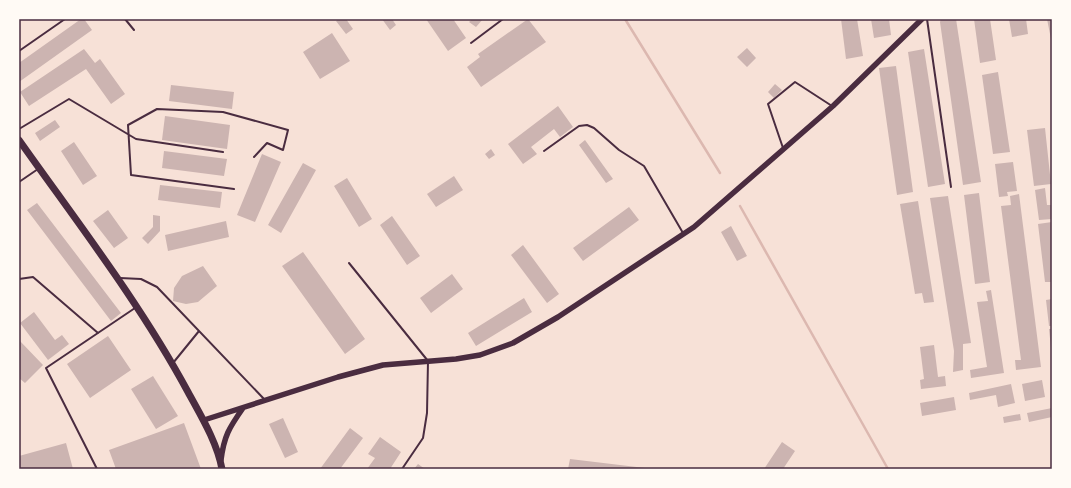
<svg xmlns="http://www.w3.org/2000/svg" width="1071" height="488" viewBox="0 0 1071 488" font-family="'Crimson Pro',serif">
<rect width="100%" height="100%" fill="#f7e1d7"/>
<g fill="none" stroke-linecap="round" stroke-linejoin="round">
<!-- stream -->
<path stroke="#dcb8b0" stroke-width="2.5" d="M625,19L720,173
M740,206L888,469"/>
</g>
<!-- building -->
<path fill="#ccb4b1" d="M81,19H84L92,30L19,82V63Z
M339,19H346L353,29L346,34L336,21Z
M382,19H392L396,25L390,30Z
M426,19H453L466,38L448,51Z
M472,19H483L476,27L469,22Z
M528,19L546,42L481,87L467,67L480,57L478,54Z
M841,19H857L863,56L846,59Z
M871,19H889L891,35L874,38Z
M941,19H956L981,182L963,185L940,22Z
M974,19H990L996,60L980,63Z
M1009,19H1026L1028,34L1012,37Z
M1047,19H1052V39H1051Z
M332,33L350,61L320,79L303,52Z
M747,48L756,58L747,67L737,57Z
M84,49L95,63L100,59L125,94L111,104L86,69L29,106L20,92Z
M924,49L945,184L928,187L908,52Z
M896,66L913,192L897,195L879,68Z
M998,72L1010,152L993,154L982,75Z
M775,84L782,90L774,98L768,92Z
M171,85L234,92L232,109L169,101Z
M558,106L573,127L560,137L554,129L531,147L537,154L523,164L508,144Z
M165,116L230,125L227,149L162,140Z
M55,120L60,127L40,141L35,133Z
M1045,128L1051,184L1034,186L1027,130Z
M585,140L613,179L606,183L579,145Z
M74,142L97,176L83,185L61,151Z
M491,149L495,155L489,159L485,154Z
M164,151L227,159L224,176L162,168Z
M262,154L281,162L255,222L237,215Z
M1013,162L1017,191L1007,192L1008,196L999,197L995,164Z
M303,163L316,170L281,233L268,225Z
M454,176L463,190L436,207L427,194Z
M347,178L372,219L359,227L334,186Z
M160,185L222,192L220,208L158,200Z
M1045,188L1047,205H1052V219L1039,220L1035,190Z
M979,193L990,282L975,284L964,195Z
M1019,194L1041,367L1016,370L1015,360H1021L1001,206L1011,205L1010,196Z
M948,196L971,343L963,344V370L953,372L954,351L930,198Z
M918,201L934,302L924,303L922,293L915,294L900,204Z
M37,203L121,313L111,321L27,210Z
M629,207L639,220L583,261L573,248Z
M108,210L128,238L114,248L93,221Z
M153,215L160,216V231L148,244L142,238L153,227Z
M392,216L420,256L407,265L380,225Z
M226,221L229,237L168,251L165,235Z
M1052,222V282H1045L1038,224Z
M731,226L747,256L737,261L721,232Z
M523,245L559,294L547,303L511,255Z
M303,252L365,339L345,354L282,266Z
M203,266L217,286L198,302L186,304L173,301L174,288L182,276Z
M452,274L463,289L431,313L420,298Z
M991,290L1004,373L971,378L970,370L987,367L977,302L988,301L986,291Z
M524,298L532,312L476,346L468,333Z
M1052,299V326H1049L1046,300Z
M34,312L55,340L62,335L69,344L48,360L20,323Z
M1049,329H1052V348H1051Z
M108,336L131,370L90,398L67,364Z
M19,340L43,365L25,383L19,378Z
M934,345L938,377L945,376L946,386L921,389L920,380L924,379L920,347Z
M153,376L178,416L156,429L131,389Z
M1042,380L1045,397L1025,401L1022,384Z
M1011,384L1015,403L998,407L996,395L970,400L969,393Z
M954,397L956,410L922,416L920,403Z
M1052,408V417L1029,422L1027,413Z
M1020,414L1021,420L1004,423L1003,417Z
M283,418L298,452L285,458L269,424Z
M184,423L201,469H116L109,450Z
M350,428L363,438L340,469H320Z
M380,437L401,452L390,469H367L375,458L368,454Z
M782,442L795,451L783,469H764Z
M66,443L73,469H19V456Z
M570,459L645,468V469H568Z
M418,464L425,469H414Z"/>
<g fill="none" stroke-linecap="round" stroke-linejoin="round">
<!-- service -->
<path stroke="#4a2c40" stroke-width="2" d="M125,19L134,30
M927,19L951,187
M471,43L503,19
M19,51L65,19
M19,129L69,99L136,139L223,152
M783,148L768,104L795,82L832,106
M544,151L579,126L587,125L594,128L619,150L644,166L683,233
M19,182L38,169
M234,189L131,175L128,125L157,109L223,112L288,130L283,150L267,143L254,157
M349,263L428,361L427,413L423,438L402,469
M120,278L141,279L157,287L265,400
M19,279L33,277L98,333
M173,363L199,331
M97,469L46,368L135,308"/>
<!-- tertiary -->
<path stroke="#4a2c40" stroke-width="5.5" d="M204,420L338,377L383,365L456,359L480,355L513,343L558,317L694,227L833,106L922,19
M221,460C224,436 229,428 243,408"/>
<!-- primary -->
<path stroke="#4a2c40" stroke-width="7" d="M19,140C77,222 140,303 188,392C201,416 217,442 222,469"/>
</g>
<!-- border -->
<rect width="1071" height="488" fill="none" stroke="#fffaf5" stroke-width="40"/>
<rect x="20" y="20" width="1031" height="448" fill="none" stroke="#4a2c40" stroke-width="1.5"/>
</svg>
